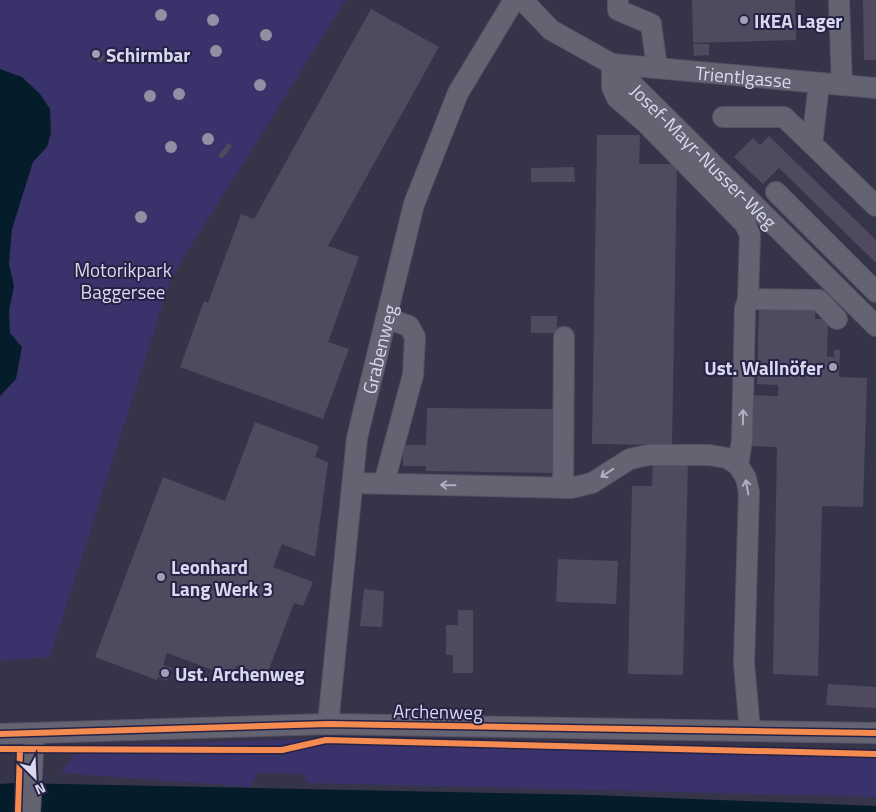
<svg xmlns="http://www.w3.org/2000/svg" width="876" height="812" viewBox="0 0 876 812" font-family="'Titillium Web',sans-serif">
<rect width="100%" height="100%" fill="#363448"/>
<!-- green -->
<path fill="#3a326a" d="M0,0H346L171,278L50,657L0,661Z
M313,739L876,750V797L307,783L303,774L258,773L251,787L61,773L80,746Z"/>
<!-- water -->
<path fill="#051d2a" d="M0,69L22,77L40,94L50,109L51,133L47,147L33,162L12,229L9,264L14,286L9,311L10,333L22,347L16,379L0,396Z
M15,783L592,795L876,806V812H0V784Z"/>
<!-- pier -->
<path fill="#363448" d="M15,781H42L41,812H14Z"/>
<!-- building -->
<path fill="#504a5f" d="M692,0H795L796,40L693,43Z
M863,0H876V60H864Z
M371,9L439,47L328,246L359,257L328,342L349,349L323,419L180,367L204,301L208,303L241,214L254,219Z
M693,44H709V55L694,56Z
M95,48L105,57L100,63L90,54Z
M597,135H640L639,164H677L672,445L592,444Z
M769,136L876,240V263L779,168L763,184L734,157L753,138L760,145Z
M228,143L232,146L222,159L218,156Z
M574,167L575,182H531V168Z
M759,305L816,307L815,319H828L827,357H834V350H840L839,377L867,378L863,507L822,506L818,676L773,674L777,447L750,446L752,395L778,396V385L757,384Z
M531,316H557V333H531Z
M427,408L553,409L552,473L426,471V466H403V445H426Z
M255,422L319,446L315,457L328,462L315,557L282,544L273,567L313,582L303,606L294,603L266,677L236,666L231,677L167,653L163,665L172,668L167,681L158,677L157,680L95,657L163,477L225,501Z
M653,459L688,460L683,675L628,674L632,486H652Z
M558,559L618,561L616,604L556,602Z
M364,589L384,591L382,627L360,626Z
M458,610H473V673H453V655H446V625H458Z
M828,684L876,687V708L826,705Z"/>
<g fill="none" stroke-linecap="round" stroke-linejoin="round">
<!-- minor casing -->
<g stroke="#545264" stroke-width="22">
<g id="minor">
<path id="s1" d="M523,0L529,7L551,30L612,64L876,326"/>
<path d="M618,0V10L651,24L657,68"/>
<path d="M839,0L842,85"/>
<path d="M612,64V87L617,98L647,124L745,224L750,235L748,299L819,300L837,319"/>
<path id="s2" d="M612,64L876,88"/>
<path d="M819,83L812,144L876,206"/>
<path d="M723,117H784L812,144"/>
<path d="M776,192L876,292"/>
<path d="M738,465L742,440L745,309L748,299"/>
<path d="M353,483L571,488L592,483L614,469L630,459L648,455H709L727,458L738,465L746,478L749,492L744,663L750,731"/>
<path d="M384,483L413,375L415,337L409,326L386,318"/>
<path d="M563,488L564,337"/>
<path id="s3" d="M328,724L357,438L414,204L458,93L514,0"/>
<path d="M0,734L328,724L876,733"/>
<path d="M30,812L34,733"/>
</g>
</g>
<!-- minor -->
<use href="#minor" stroke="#646372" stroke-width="20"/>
<!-- cycleway casing -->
<g stroke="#262245" stroke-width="9">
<path id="cycleway" d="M0,734L328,724L876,733
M0,749L282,750L326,740L876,754
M18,812L20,749"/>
</g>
<!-- cycleway -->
<use href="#cycleway" stroke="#f68b52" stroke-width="6"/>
</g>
<!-- trees -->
<g fill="#918fa3">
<circle cx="161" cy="15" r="6"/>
<circle cx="213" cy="20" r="6"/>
<circle cx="266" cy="35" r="6"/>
<circle cx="216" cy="51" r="6"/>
<circle cx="260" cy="85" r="6"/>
<circle cx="179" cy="94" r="6"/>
<circle cx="150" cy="96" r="6"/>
<circle cx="208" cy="139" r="6"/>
<circle cx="171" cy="147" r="6"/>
<circle cx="141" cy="217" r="6"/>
</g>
<!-- one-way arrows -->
<defs><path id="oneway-shaft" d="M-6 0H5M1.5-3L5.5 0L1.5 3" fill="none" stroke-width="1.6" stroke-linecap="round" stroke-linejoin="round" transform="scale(1.25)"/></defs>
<g stroke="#b0afc3">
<use href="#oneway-shaft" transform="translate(743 417) rotate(-89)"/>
<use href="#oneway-shaft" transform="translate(607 473) rotate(146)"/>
<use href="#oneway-shaft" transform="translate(448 485) rotate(-179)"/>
<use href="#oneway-shaft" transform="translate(747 487) rotate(-100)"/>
</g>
<!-- markers -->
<g fill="#a09fb5" stroke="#262245" stroke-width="2">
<circle cx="744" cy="20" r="5"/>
<circle cx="96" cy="54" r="5"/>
<circle cx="833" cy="367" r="5"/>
<circle cx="161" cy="577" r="5"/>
<circle cx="165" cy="673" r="5"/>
</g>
<g text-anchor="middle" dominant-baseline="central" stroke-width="4" stroke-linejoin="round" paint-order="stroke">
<!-- poi labels -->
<g font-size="19" font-weight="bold" fill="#d9d8ef" stroke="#262245" text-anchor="start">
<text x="754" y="20">IKEA Lager</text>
<text x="106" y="54">Schirmbar</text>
<text x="823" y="367" text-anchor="end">Ust. Wallnöfer</text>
<text x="171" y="566">Leonhard<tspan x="171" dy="22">Lang Werk 3</tspan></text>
<text x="175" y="673">Ust. Archenweg</text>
</g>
<!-- street labels -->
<g font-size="19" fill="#d9d8ef" stroke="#262245">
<text stroke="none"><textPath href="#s2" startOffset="132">Trientlgasse</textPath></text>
<text stroke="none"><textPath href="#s1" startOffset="241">Josef-Mayr-Nusser-Weg</textPath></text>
<text stroke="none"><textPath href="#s3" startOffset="379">Grabenweg</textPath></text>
<text transform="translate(438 711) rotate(1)">Archenweg</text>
</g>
<!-- park labels -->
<g font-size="19" fill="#dbdaee" stroke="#262245">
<text x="123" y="269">Motorikpark<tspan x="123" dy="22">Baggersee</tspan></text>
</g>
</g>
<!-- north arrow -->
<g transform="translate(35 777) rotate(156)" stroke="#262245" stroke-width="4" paint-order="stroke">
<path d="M0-4L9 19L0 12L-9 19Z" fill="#d9d8ef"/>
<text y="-8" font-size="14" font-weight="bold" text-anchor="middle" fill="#d9d8ef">N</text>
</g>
</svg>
